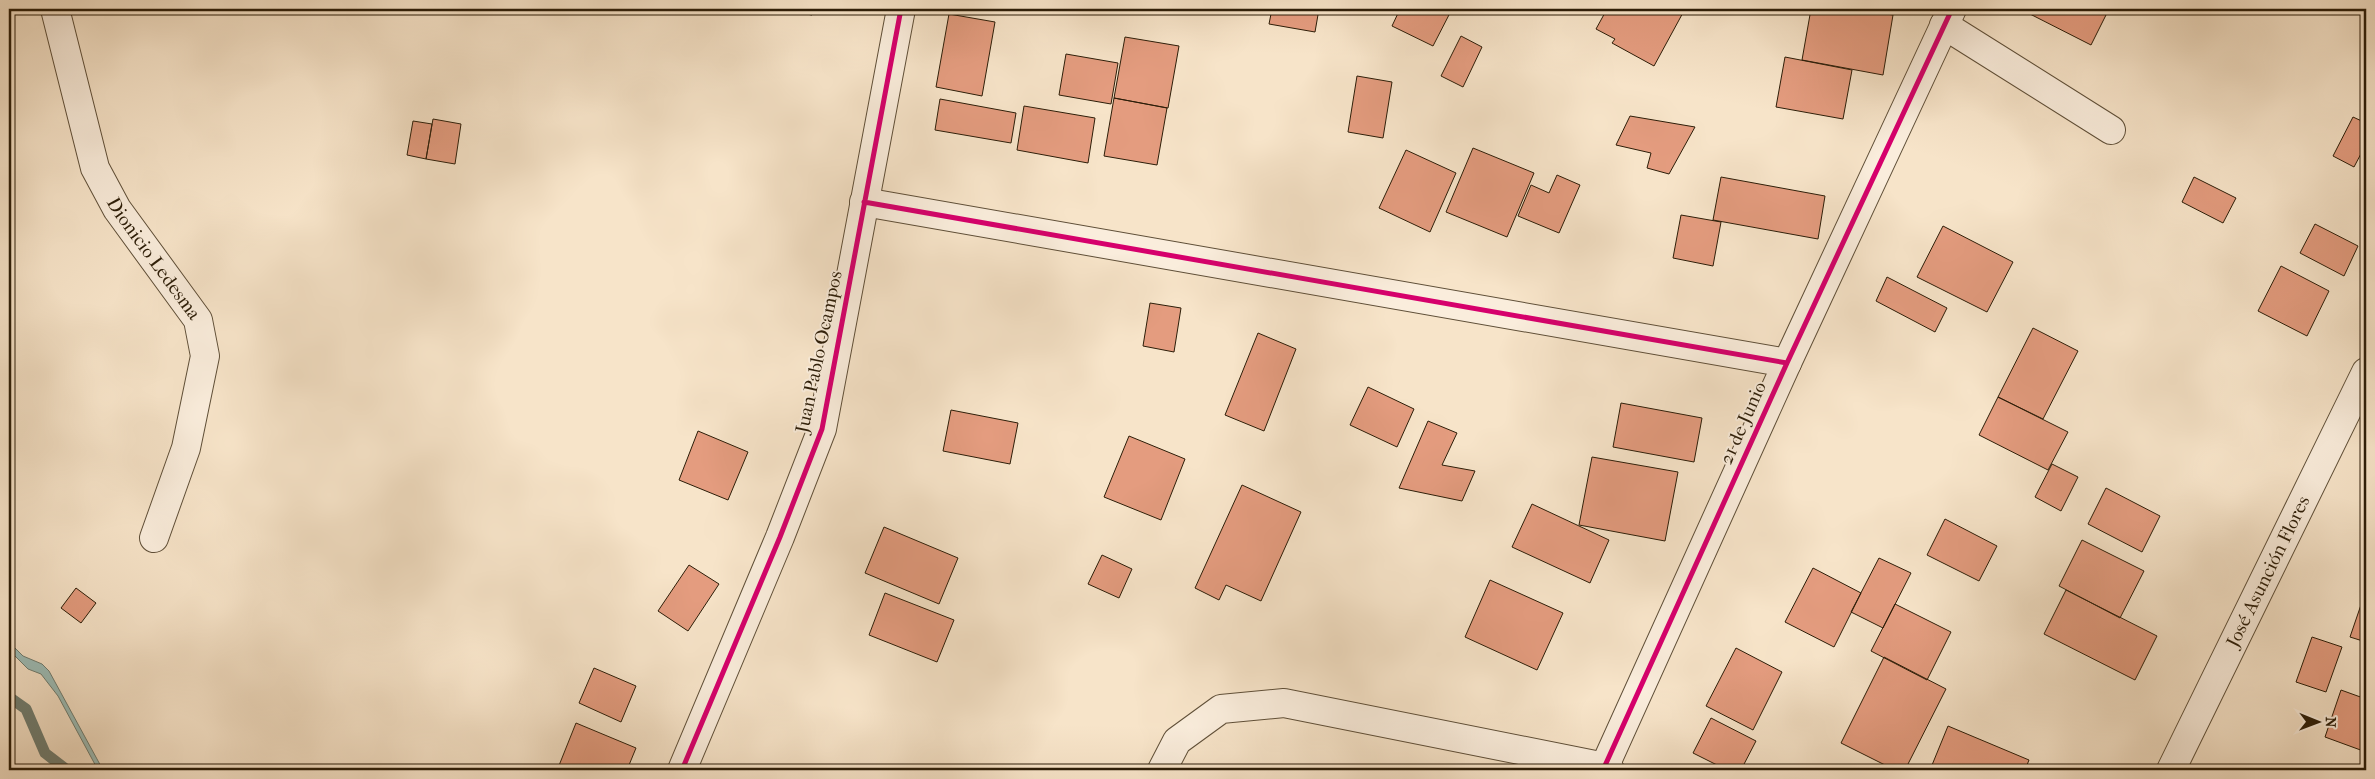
<svg xmlns="http://www.w3.org/2000/svg" width="2375" height="779" viewBox="0 0 2375 779" font-family="'IM FELL French Canon',serif">
<rect width="100%" height="100%" fill="#f7e4c9"/>
<filter id="stains"><feTurbulence type="fractalNoise" baseFrequency=".004" numOctaves="4"/><feColorMatrix values="0 0 0 0 .2 0 0 0 0 .09 0 0 0 0 .02 0 0 0 .5 -.17"/></filter>
<radialGradient id="worn" r=".72"><stop offset=".6" stop-color="#630" stop-opacity="0"/><stop offset="1" stop-color="#630" stop-opacity=".3"/></radialGradient>
<!-- water -->
<path fill="#9dbeb8" stroke="#707e72" d="M9,642L23,656L42,664L49,671L103,770H98L58,696L41,674L28,669L9,650Z"/>
<g fill="none" stroke-linecap="round" stroke-linejoin="round">
<!-- stream -->
<path stroke="#707e72" stroke-width="11" d="M9,697L26,709L45,753L67,770"/>
</g>
<!-- building -->
<path fill="#e49c7f" stroke="#2c1d08" d="M778,9H813L812,15Z
M1272,9H1319L1315,32L1269,24Z
M1400,9H1452L1433,46L1392,26Z
M1607,9H1685L1654,66L1612,43L1615,39L1596,29Z
M1811,9H1856L1893,15L1883,75L1802,60Z
M2031,9H2109L2091,45L2028,13Z
M949,14L995,22L982,96L936,87Z
M1461,36L1482,47L1463,87L1441,76Z
M1125,37L1179,46L1168,108L1114,98Z
M1066,54L1118,63L1111,104L1059,95Z
M1785,57L1852,70L1843,119L1776,107Z
M1357,76L1392,82L1383,138L1348,132Z
M1114,98L1167,108L1157,165L1104,156Z
M940,99L1016,113L1011,143L935,130Z
M1024,106L1095,118L1088,163L1017,150Z
M1630,116L1695,127L1669,174L1647,168L1651,153L1616,145Z
M2353,117L2366,123V149L2364,148L2354,167L2333,156Z
M433,119L461,124L455,164L426,159Z
M413,121L432,124L426,159L407,155Z
M1473,148L1534,173L1507,237L1446,212Z
M1406,150L1456,173L1430,232L1379,208Z
M1557,175L1580,185L1559,233L1518,216L1531,185L1549,193Z
M1721,177L1825,196L1818,239L1713,220Z
M2194,177L2236,198L2223,223L2182,202Z
M1681,215L1721,222L1713,266L1673,258Z
M2315,224L2358,246L2344,276L2300,253Z
M1943,226L2013,262L1987,312L1917,277Z
M2281,266L2329,291L2307,336L2258,311Z
M1887,277L1947,308L1935,332L1876,301Z
M1150,303L1181,308L1174,352L1143,346Z
M2033,328L2078,351L2043,419L1998,397Z
M1258,333L1296,349L1264,431L1225,415Z
M1368,387L1414,409L1397,447L1350,425Z
M1998,397L2068,432L2048,470L1979,435Z
M1621,403L1702,418L1694,462L1613,447Z
M951,410L1018,423L1010,464L943,451Z
M1428,421L1457,433L1442,465L1475,471L1462,501L1399,488Z
M698,431L748,452L728,500L679,480Z
M1129,436L1185,459L1161,520L1104,497Z
M1592,457L1678,472L1665,541L1579,525Z
M2052,464L2078,477L2061,511L2035,497Z
M1242,485L1301,512L1261,601L1226,585L1219,600L1195,588Z
M2106,488L2160,516L2142,552L2088,524Z
M1532,504L1609,540L1590,583L1512,547Z
M1945,519L1997,546L1979,581L1927,555Z
M884,527L958,558L939,604L865,573Z
M2082,540L2144,571L2120,618L2059,586Z
M1102,555L1132,569L1119,598L1088,584Z
M1879,558L1911,573L1883,628L1851,612Z
M689,565L719,584L688,631L658,611Z
M1813,568L1861,593L1834,647L1785,622Z
M1490,580L1563,613L1537,670L1465,637Z
M76,588L96,603L81,623L61,608Z
M2066,590L2157,636L2135,680L2044,634Z
M885,593L954,620L937,662L869,635Z
M2364,596L2366,597V642L2350,637Z
M1895,604L1951,632L1927,680L1871,651Z
M2312,637L2342,647L2326,692L2296,682Z
M1736,648L1782,672L1753,730L1706,706Z
M1884,657L1946,689L1905,770H1895L1841,743Z
M594,668L636,686L621,722L579,703Z
M2341,690L2366,699V752L2325,737Z
M1711,718L1756,741L1741,770H1727L1693,753Z
M576,723L636,748L627,770H563L558,768Z
M1948,726L2029,760L2025,770H1930Z"/>
<g fill="none" stroke-linecap="round" stroke-linejoin="round">
<!-- minor casing -->
<g stroke="#5f4f38" stroke-width="30">
<g id="minor">
<path id="s1" d="M55,9L95,168L117,209L198,320L205,356L186,448L154,538"/>
<path d="M1944,25L2111,130"/>
<path d="M864,202L1787,363"/>
<path d="M682,770L780,537L822,429L901,9"/>
<path d="M1162,770L1177,741L1221,709L1284,703L1605,767L1610,770"/>
<path d="M1603,770L1787,363L1952,9"/>
<path id="s2" d="M2171,770L2366,372"/>
</g>
</g>
<!-- minor -->
<use href="#minor" stroke="#faeddc" stroke-width="28"/>
<!-- cycleway casing -->
<g stroke="#faeddc" stroke-width="8">
<path id="cycleway" d="M864,202L1787,363
M682,770L780,537L822,429L901,9
M1603,770L1787,363L1952,9"/>
</g>
<!-- cycleway -->
<use href="#cycleway" stroke="#d6006c" stroke-width="5"/>
</g>
<g text-anchor="middle" dominant-baseline="central" stroke-width="4" stroke-linejoin="round" paint-order="stroke">
<!-- street labels -->
<g font-size="19" fill="#2c1d08" stroke="#faeddc">
<text stroke="none"><textPath href="#s1" startOffset="272">Dionicio Ledesma</textPath></text>
<text transform="translate(819 352) rotate(-78)">Juan Pablo Ocampos</text>
<text transform="translate(1743 423) rotate(-66)">21 de Junio</text>
<text stroke="none"><textPath href="#s2" startOffset="221">José Asunción Flores</textPath></text>
</g>
</g>
<!-- margin -->
<rect width="2375" height="779" fill="none" stroke="#f7e4c9" stroke-width="30"/>
<rect x="10" y="10" width="2355" height="759" fill="none" stroke="#2c1d08" stroke-width="2.5"/>
<rect x="15" y="15" width="2345" height="749" fill="none" stroke="#2c1d08"/>
<!-- north arrow -->
<g transform="translate(2318 722) rotate(91)" stroke="#faeddc" stroke-width="4" paint-order="stroke">
<path d="M0-4L9 19L0 12L-9 19Z" fill="#2c1d08"/>
<text y="-8" font-size="14" font-weight="bold" text-anchor="middle" fill="#2c1d08">N</text>
</g>
<rect width="100%" height="100%" filter="url(#stains)"/>
<rect width="100%" height="100%" fill="url(#worn)"/>
</svg>
